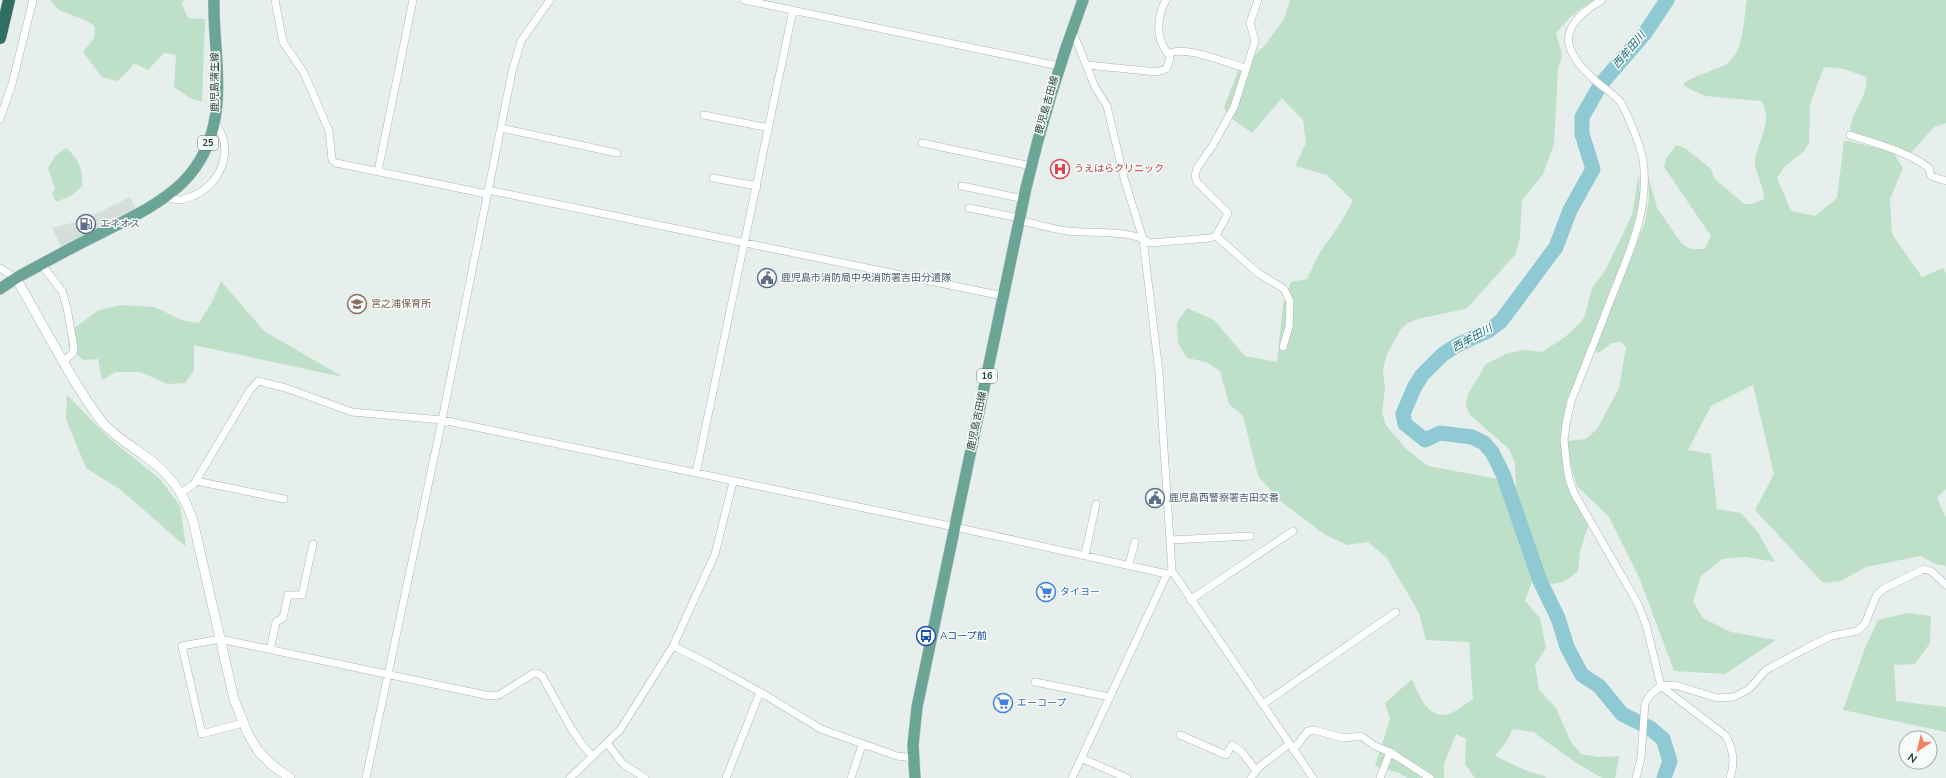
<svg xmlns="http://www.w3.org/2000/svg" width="1946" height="778" viewBox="0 0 1946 778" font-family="'Nunito Sans','Noto Sans JP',sans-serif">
<rect width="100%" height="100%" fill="#e6efeb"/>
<!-- built -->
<path fill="#d4dfda" d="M130,197L136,209L61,246L52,228L83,220Z"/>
<!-- green -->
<path fill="#bfe0c8" d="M50,0H184L182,4L188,18L205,19L202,102L190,98L174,87L176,55L164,53L148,70L134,63L127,72L117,81L102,77L83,52L94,38L95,26L85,20L59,10Z
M1290,0H1594C1579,9 1566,19 1556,34C1560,47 1565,55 1558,68L1554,144L1543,174L1522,200L1520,239L1515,255L1467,308L1461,310L1421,318L1408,323L1401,329L1387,354L1383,369L1385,388L1382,413L1386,425L1407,450L1428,466L1498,479L1516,487L1515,463L1509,449L1470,415L1466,406L1467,396L1486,364L1508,353L1525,350L1542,352L1565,337L1581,322L1585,315L1592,288L1605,271L1632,215L1639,173L1640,201L1637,221L1566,407C1555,459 1564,479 1589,524L1580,551L1578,571C1562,586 1553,585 1532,581L1525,601L1540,618L1546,648L1535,665L1539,690L1556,708L1571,742L1581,754L1598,757L1619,756L1615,778H1602L1575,762L1533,732L1513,729L1506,742L1495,756L1527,771L1544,776L1546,778H1475L1465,764L1466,739L1456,734L1444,764V778H1407L1399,773L1375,766L1390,719L1385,703L1412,679C1418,693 1428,721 1449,714C1457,711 1465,704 1473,699L1469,642L1426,640L1419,613L1387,558L1368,542L1347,545L1324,534L1279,500L1258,476L1243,416L1229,404L1220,371L1206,362L1187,358L1178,343L1177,323L1187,308L1214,320L1245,356L1277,362L1283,304L1291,282L1307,279L1320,252L1340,224L1353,201L1327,175L1295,166L1306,143L1303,120L1282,98L1252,133L1228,116L1224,107L1238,71L1265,45L1284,19Z
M1747,0H1946V123L1934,127L1911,153L1850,132C1850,113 1869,97 1866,77L1844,69L1824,67L1810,104L1809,143L1804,151L1784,167L1777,178L1791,211L1815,216L1837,198L1844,141H1849L1893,152L1903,168L1890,199L1892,234L1922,277L1943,268L1946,273V489L1937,498L1946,518V566L1935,564L1920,556L1866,567L1841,581L1823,583L1755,510L1774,474L1753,385L1711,406L1688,450L1711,454L1717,509L1741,513L1757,531L1775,562L1745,557L1722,559L1701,576L1693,602L1703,618L1731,632L1776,640L1725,674L1674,671L1639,577L1609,517L1577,486L1570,464L1567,441L1586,439L1597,429L1619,388L1626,347L1620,342L1612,343L1598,353L1595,350L1645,222L1649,198L1648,175L1657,208L1682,244L1691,249H1705L1711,236L1664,167L1666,159L1676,145L1685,148L1711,169L1715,179L1744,204H1752L1764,199C1764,186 1754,171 1755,160C1758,140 1774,120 1761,101L1705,96L1684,86V83C1693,76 1703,75 1712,70C1718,68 1725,66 1729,62C1745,47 1743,20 1747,0Z
M66,148C79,159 83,169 82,186L71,196L56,202L52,194L55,188L48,168L56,155Z
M221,281L264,331L343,377L194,345V370L185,383L168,384L140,372H116L102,380L98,359L83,360L68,346L69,332L99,310L122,305L155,307L181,320L199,323L213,300Z
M67,395L109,438L160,479L180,506L186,547L121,490L86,468L66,419Z
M1908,613L1931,616L1930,643L1915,664L1894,665L1896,701L1946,707V732L1843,710L1865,648L1878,620Z"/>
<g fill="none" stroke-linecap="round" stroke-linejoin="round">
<!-- river -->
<path stroke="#8ec9d4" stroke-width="15" d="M1664,778L1670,761L1663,739L1650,728L1622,714L1599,686L1582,675L1567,647L1558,618L1540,581L1503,474L1492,452L1484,443L1472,437L1440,433L1425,440L1405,424L1403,414L1414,388L1422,375L1442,355L1457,345L1488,331L1501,321L1556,247L1570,210L1593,169L1582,134V117L1601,84L1645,33L1667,0"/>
<!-- minor casing -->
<g stroke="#a8b8b2" stroke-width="8">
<path id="minor" d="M275,0L283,42L304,73L329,131L332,160L336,163L487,194
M744,0L1059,66
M1602,0C1556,27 1560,50 1598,83C1605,89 1616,95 1621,103C1627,112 1641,148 1643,159C1650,209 1630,251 1612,296C1599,331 1585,366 1571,401L1566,424L1564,440L1567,468L1569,479L1574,493L1638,604L1646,625L1661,686L1726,736C1733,749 1735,764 1730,778
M1072,30L1095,87L1107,106L1124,178L1143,239L1159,372L1172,571L1313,778
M1170,53C1188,46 1226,63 1245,68
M1087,65L1157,72L1166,69C1174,52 1168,57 1162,44C1156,30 1159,12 1166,0
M704,115L769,128
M0,119L12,84L33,0
M501,128L617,153
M1850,135C1877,144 1906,151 1929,168L1931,176L1946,181
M922,143L1031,166
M378,171L413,0
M713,178L757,186
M962,186L1024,199
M488,190L1003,296
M167,197C171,198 176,200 180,200C186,200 192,196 197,194C223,181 235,145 214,123
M969,208L1020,218
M1019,220C1035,224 1051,229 1068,231C1091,234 1131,229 1150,243L1210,238L1216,236L1228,213L1197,182L1195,176L1197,168L1213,145L1234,107L1255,41L1250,23L1258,0
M1216,236L1258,273L1284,289L1287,295L1290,302L1289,327L1283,347
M42,265L62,291L67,308L74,347L73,353L63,362
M0,268L16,278
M696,473L793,10
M196,481L284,499
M181,493L194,484L250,390L258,381L286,388L352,412L442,420L955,527L1167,574
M1170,540L1250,536
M1085,555L1096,504
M1129,564L1135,542
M1190,600L1293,531
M673,646L711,665L760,692L821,729L897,756L914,758
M270,650L276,622L283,618L288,595H302L313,544
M1035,682L1110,697
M1263,704L1396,612
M243,723L202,734L182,646L220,639L490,696L499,695L534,673H537L542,676L571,728L583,746L593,756
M1180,735L1226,755L1232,745L1241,751L1256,770
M607,743L623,764L645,778
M1293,750L1308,731L1314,730L1344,738L1361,736L1375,746L1390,752
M1081,758L1127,778
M366,778L442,420L512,72L521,41L550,0
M570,778L620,730L673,646L715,554L733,482
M726,778L760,692
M851,778L862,745
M1072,778L1167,574L1170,572
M1251,778L1258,768L1289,744
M1380,778L1390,752L1430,778
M1636,778L1641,758L1645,703L1651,694L1661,686L1675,685L1717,698L1734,697L1749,689L1766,670L1805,649L1831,636L1857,631L1865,624L1876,596L1883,589L1924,569L1931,571L1946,585"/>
</g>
<!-- tertiary casing -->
<g stroke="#a8b8b2" stroke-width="10">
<path id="tertiary" d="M16,278C31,305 46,331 61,358C74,380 87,404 104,424C116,437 131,446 145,456C169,473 184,493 193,521L234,699L248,734L259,752L272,765L290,778"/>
</g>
<!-- primary casing -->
<g stroke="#c2cac8" stroke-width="12">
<path id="primary" d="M0,289L16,278C44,263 72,247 101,233C162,202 211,180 217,103C220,69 213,34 214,0
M915,778L913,745L917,707L1026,188C1041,124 1060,62 1083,0"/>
</g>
<!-- motorway casing -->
<g stroke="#c2cac8" stroke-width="13">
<path id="motorway" d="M0,38L9,0"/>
</g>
<!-- minor -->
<use href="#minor" stroke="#fff" stroke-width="7"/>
<!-- tertiary -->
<use href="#tertiary" stroke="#fff" stroke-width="9"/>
<!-- primary -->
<use href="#primary" stroke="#6aa596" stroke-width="11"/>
<!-- motorway -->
<use href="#motorway" stroke="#2f6f62" stroke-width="12"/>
</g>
<!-- icons -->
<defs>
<g id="hospital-ring" transform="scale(1)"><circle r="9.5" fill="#f7fbf9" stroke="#e0444e" stroke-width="1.5"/><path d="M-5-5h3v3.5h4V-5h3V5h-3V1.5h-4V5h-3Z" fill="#e0444e"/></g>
<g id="fuel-ring" transform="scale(1)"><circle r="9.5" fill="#f7fbf9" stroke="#5c6f8a" stroke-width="1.5"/><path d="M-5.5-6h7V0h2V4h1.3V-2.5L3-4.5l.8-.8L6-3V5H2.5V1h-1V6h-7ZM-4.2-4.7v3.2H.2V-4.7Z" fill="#5c6f8a"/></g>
<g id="civic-ring" transform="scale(1)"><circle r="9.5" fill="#f7fbf9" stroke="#5c6f8a" stroke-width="1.5"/><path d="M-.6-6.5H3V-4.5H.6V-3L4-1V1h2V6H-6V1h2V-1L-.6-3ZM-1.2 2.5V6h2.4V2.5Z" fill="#5c6f8a"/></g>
<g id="school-ring" transform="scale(1)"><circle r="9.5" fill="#f7fbf9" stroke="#8d6e63" stroke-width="1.5"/><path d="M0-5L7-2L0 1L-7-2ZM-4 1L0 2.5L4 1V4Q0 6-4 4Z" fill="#8d6e63"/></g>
<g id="supermarket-ring" transform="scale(1)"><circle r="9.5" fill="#f7fbf9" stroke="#3f7fe0" stroke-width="1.5"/><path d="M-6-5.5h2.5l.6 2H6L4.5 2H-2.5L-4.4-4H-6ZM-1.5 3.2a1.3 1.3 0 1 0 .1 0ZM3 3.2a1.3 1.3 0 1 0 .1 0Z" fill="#3f7fe0"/></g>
<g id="bus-ring" transform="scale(1)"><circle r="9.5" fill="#f7fbf9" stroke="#1a4fb4" stroke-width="1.5"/><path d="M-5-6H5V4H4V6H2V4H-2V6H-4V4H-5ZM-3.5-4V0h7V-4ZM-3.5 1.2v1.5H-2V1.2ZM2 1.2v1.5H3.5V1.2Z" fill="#1a4fb4"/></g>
</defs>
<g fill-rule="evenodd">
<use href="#hospital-ring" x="1060" y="169"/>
<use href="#fuel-ring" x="86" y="224"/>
<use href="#civic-ring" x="767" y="278"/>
<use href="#school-ring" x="357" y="304"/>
<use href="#civic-ring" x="1155" y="498"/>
<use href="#supermarket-ring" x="1046" y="592"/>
<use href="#bus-ring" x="926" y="636"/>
<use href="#supermarket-ring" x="1003" y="703"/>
</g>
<g text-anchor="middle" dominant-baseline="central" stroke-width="3" stroke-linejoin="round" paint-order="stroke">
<!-- shield labels -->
<g fill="#f7fbf9" stroke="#637a73" stroke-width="1">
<rect x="198" y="136" width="20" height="14" rx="3"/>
<rect x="977" y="369" width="20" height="14" rx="3"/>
</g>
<g font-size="9" font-weight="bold" fill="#24423a">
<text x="208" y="143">25</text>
<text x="987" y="376">16</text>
</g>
<!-- street labels -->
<g font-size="10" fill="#24423a" stroke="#f7fbf9">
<text transform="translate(215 82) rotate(-90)">鹿児島蒲生線</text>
<text transform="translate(1047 105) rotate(-74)">鹿児島吉田線</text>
<text transform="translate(977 421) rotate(-78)">鹿児島吉田線</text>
</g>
<!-- health labels -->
<g font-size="10" fill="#be3a42" stroke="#f7fbf9" text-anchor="start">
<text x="1074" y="169">うえはらクリニック</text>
</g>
<!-- service labels -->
<g font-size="10" fill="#4e5e75" stroke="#f7fbf9" text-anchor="start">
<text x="100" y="224">エネオス</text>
<text x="781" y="278">鹿児島市消防局中央消防署吉田分遣隊</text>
<text x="1169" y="498">鹿児島西警察署吉田交番</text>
</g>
<!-- education labels -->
<g font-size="10" fill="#785e54" stroke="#f7fbf9" text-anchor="start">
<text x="371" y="304">宮之浦保育所</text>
</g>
<!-- shop labels -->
<g font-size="10" fill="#366cbe" stroke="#f7fbf9" text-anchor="start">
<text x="1060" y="592">タイヨー</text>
<text x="1017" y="703">エーコープ</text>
</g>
<!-- transit labels -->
<g font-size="10" fill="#164399" stroke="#f7fbf9" text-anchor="start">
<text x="940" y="636">Aコープ前</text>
</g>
<!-- water labels -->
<g font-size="11" font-style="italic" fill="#1c6f80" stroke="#f7fbf9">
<text transform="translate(1629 50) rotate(-50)">西牟田川</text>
<text transform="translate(1472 338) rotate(-29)">西牟田川</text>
</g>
</g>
<!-- north arrow -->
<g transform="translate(1918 750) rotate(215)"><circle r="19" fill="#f7fbf9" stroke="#a3b1ad"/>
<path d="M0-3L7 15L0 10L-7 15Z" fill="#f4845f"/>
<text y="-6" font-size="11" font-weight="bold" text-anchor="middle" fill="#24423a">N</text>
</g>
</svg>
